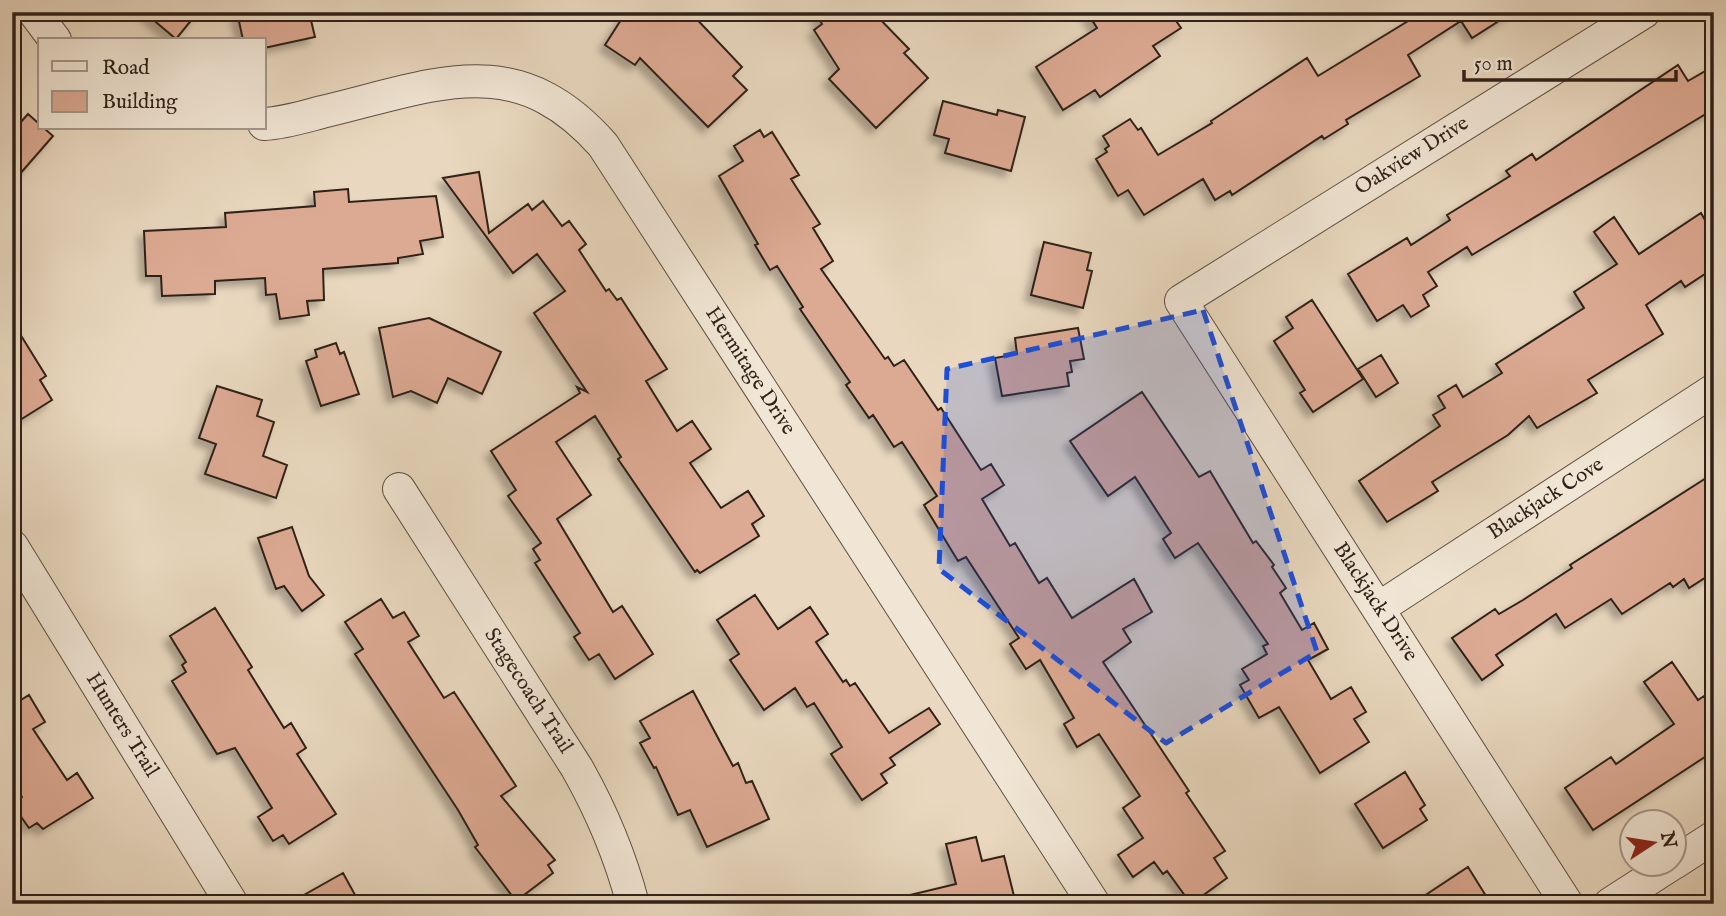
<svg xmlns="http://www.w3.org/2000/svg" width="1726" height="916" viewBox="0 0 1726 916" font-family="'IM FELL English',serif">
<defs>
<filter id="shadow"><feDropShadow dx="-6" dy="6" stdDeviation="3.5" flood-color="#0004"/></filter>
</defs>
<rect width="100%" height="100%" fill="#e9d8bf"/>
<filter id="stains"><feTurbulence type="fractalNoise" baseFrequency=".00286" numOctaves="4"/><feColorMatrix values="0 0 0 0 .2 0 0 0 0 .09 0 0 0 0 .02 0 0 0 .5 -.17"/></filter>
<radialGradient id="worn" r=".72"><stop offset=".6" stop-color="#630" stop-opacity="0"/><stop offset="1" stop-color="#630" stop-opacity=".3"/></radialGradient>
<!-- building -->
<path fill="#dca992" stroke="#2f2119" stroke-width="2" filter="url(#shadow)" d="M144,12H198L176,39Z
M237,12H309L315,37L264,48V40H243Z
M626,12H690L742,67L733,76L747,90L708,127L640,58L635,65L605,45Z
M815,12H873L909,49L904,53L928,78L876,128L829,79L839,69L814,30L822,24Z
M1087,12H1170L1181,28L1153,46L1160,56L1100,97L1095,90L1063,110L1036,67L1097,28Z
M1423,12H1513L1472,38L1461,21L1408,55L1420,76L1346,120L1348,124L1324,139L1322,136L1232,195L1230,191L1215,200L1203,179L1144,215L1128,190L1118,196L1096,159L1107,152L1105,149L1109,146L1103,136L1130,119L1138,130L1141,128L1158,155L1212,123L1211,121L1307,58L1318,76Z
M1678,65L1688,81L1714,66V109L1472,255L1467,247L1428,272L1437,286L1423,295L1429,306L1411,317L1403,305L1377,321L1348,274L1407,238L1411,245L1450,220L1447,215L1510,176L1506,171L1532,154L1536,160Z
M943,101L997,115L998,110L1025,117L1011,171L945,153L949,139L934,135Z
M28,114L53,136L12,183V132Z
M760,130L764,137L772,132L799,175L791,179L820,224L813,228L833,261L821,269L885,359L888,357L894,366L904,360L938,410L941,408L981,470L991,464L1004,485L982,499L1010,546L1015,543L1039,583L1047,578L1072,618L1134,579L1152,612L1123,629L1131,642L1103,662L1189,791L1186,793L1225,851L1214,858L1227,878L1191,904L1167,871L1163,874L1154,862L1133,877L1118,855L1143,838L1123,808L1140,796L1099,734L1077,747L1064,724L1074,718L1040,660L1026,669L1010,644L1019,638L966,557L958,561L924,505L937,496L902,442L894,447L873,415L869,418L846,385L850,382L800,309L803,307L777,266L770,270L755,245L758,244L719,176L743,161L734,146Z
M479,172L489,233L528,204L532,210L543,201L562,226L569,221L586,244L579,250L606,291L609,289L617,300L621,298L667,369L646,381L677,431L692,421L711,449L690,463L721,508L748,491L764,516L752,524L759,536L700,573L697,570L695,572L618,459L621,457L595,416L556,442L591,495L557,519L613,612L622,606L653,654L615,679L599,654L589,660L574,637L580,633L535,563L540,560L533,549L541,543L508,496L516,490L491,451L580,393L577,387L587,392L534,313L565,291L537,254L513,273L443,178Z
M348,189L349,202L436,196L443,237L420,241L423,254L398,258V263L323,269L324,300L307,301L309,315L280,319L276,294L266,295L265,278L215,281V294L162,296L161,276H146L144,231L226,227L225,213L315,206L314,192Z
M1701,213L1705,220L1714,214V268L1685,287L1681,281L1646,305L1663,334L1588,380L1597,393L1537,428L1529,416L1508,435L1432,482L1438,491L1387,522L1359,481L1440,426L1433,415L1445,408L1438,396L1456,385L1463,397L1502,373L1496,364L1584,308L1574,292L1617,264L1594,232L1614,217L1639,254Z
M1044,242L1091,253L1087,270L1092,271L1083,308L1031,295Z
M1312,300L1363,379L1313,412L1300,393L1305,390L1274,341L1293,328L1286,317Z
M429,318L501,352L482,394L448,378L437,403L411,391L393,397L379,328Z
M12,321L46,376L40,380L52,400L12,425Z
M1078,328L1084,359L1070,361L1072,372L1067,373L1069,386L1002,396L995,358L1017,354L1015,338Z
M336,343L340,354L344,352L359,394L321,406L306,361L317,357L315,350Z
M1381,355L1398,383L1376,397L1358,369Z
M217,386L262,400L257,416L274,422L263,456L287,465L276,498L205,474L216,444L199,438Z
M1142,392L1199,477L1210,471L1253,543L1256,541L1274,565L1272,567L1286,588L1280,593L1302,630L1314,623L1328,649L1308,660L1331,699L1351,687L1366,712L1354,719L1369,742L1320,773L1279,707L1259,718L1240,685L1249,680L1242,669L1267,654L1263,646L1268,644L1198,543L1175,558L1163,539L1171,533L1135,477L1108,496L1070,441Z
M1714,473V572L1689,588L1684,579L1673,587L1670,583L1622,614L1611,599L1565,628L1556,614L1496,655L1503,665L1482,680L1452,638L1495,609L1499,614L1523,600L1572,568L1570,565Z
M292,527L309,576L324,595L302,611L284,586L276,589L258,538Z
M755,595L778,629L810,607L828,634L816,642L843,682L846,680L850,686L855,683L889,733L929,708L940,724L890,758L895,765L881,774L887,783L862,800L831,754L842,747L814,703L807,707L795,688L764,710L730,660L739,654L717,620Z
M381,599L393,618L404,612L419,636L408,642L444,698L454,692L516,786L501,796L555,860L548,865L553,873L516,901L475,847L478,845L458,810L355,654L363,649L345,622Z
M215,608L252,667L248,670L284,728L291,723L306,748L297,754L336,814L289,844L283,835L273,841L258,817L272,808L235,748L217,754L172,681L186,672L182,665L186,662L170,636Z
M1672,662L1698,700L1704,696L1714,710V751L1593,830L1565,788L1611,757L1616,764L1674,724L1644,682Z
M693,691L733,766L738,763L746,783L752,781L769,819L707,847L690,810L678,815L656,767L654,768L640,743L650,738L640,721Z
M29,695L45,722L33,729L67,780L77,773L93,798L43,829L37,823L29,828L12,804L22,797L12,782V698L16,703Z
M1405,772L1425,805L1420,809L1427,820L1383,848L1355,804Z
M976,837L982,861L1004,856L1016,904H911L910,895L956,884L946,844Z
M1468,867L1491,904H1412Z
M343,873L360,904H288Z"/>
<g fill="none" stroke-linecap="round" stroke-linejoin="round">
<!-- minor casing -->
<g stroke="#5e4f42" stroke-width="34">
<path id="minor" d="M34,12L55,40
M264,124C284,123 303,117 322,112C433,86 515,45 603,145L1094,904
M399,489L577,768C602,812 620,855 633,904
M12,546L232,904
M1379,608L1714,390
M1674,863L1714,837
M1567,904L1181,301L1644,12
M1610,904L1672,864"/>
</g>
<!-- minor -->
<use href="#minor" stroke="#f1e6d5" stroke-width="32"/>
</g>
<!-- marked area -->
<path fill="#1d4ed8" fill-opacity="0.2" stroke="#1d4ed8" stroke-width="5" stroke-dasharray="14 9" stroke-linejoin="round" d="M1203,310L1317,652L1166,743L939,569L947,369Z"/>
<g text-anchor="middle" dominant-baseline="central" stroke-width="5" stroke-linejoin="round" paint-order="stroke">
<!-- street labels -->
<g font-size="21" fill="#2f2119" stroke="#f1e6d5">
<text transform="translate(1412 156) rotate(-32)">Oakview Drive</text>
<text transform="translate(750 371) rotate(57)">Hermitage Drive</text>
<text transform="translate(1546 499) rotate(-33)">Blackjack Cove</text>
<text transform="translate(1375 602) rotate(57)">Blackjack Drive</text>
<text transform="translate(528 691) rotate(57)">Stagecoach Trail</text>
<text transform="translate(122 725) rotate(58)">Hunters Trail</text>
</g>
</g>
<!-- margin -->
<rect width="1726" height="916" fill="none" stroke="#e9d8bf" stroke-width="42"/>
<rect x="14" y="14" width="1698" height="888" fill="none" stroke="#2f2119" stroke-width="3.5"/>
<rect x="21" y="21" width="1684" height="874" fill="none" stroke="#2f2119" stroke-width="2"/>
<!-- legend -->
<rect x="38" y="38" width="228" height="91" fill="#f1e6d5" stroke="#a3978a" stroke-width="2"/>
<rect x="52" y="61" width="35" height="10" fill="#f1e6d5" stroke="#a3978a" stroke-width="2"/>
<text x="102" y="74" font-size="21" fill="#2f2119">Road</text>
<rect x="52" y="91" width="35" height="21" fill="#dca992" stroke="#a3978a" stroke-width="2"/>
<text x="102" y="108" font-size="21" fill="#2f2119">Building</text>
<!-- north arrow -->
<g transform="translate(1653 843) rotate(78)"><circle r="33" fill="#f1e6d5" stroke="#a3978a" stroke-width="2"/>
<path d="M0-5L12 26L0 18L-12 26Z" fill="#8f2418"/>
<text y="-10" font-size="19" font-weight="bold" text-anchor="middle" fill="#2f2119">N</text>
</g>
<!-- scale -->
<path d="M1464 70v10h212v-10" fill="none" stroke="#2f2119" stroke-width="3.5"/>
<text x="1474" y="70" font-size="21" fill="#2f2119" stroke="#f1e6d5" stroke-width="5" paint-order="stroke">50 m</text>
<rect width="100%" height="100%" filter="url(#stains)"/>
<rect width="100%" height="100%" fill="url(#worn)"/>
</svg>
